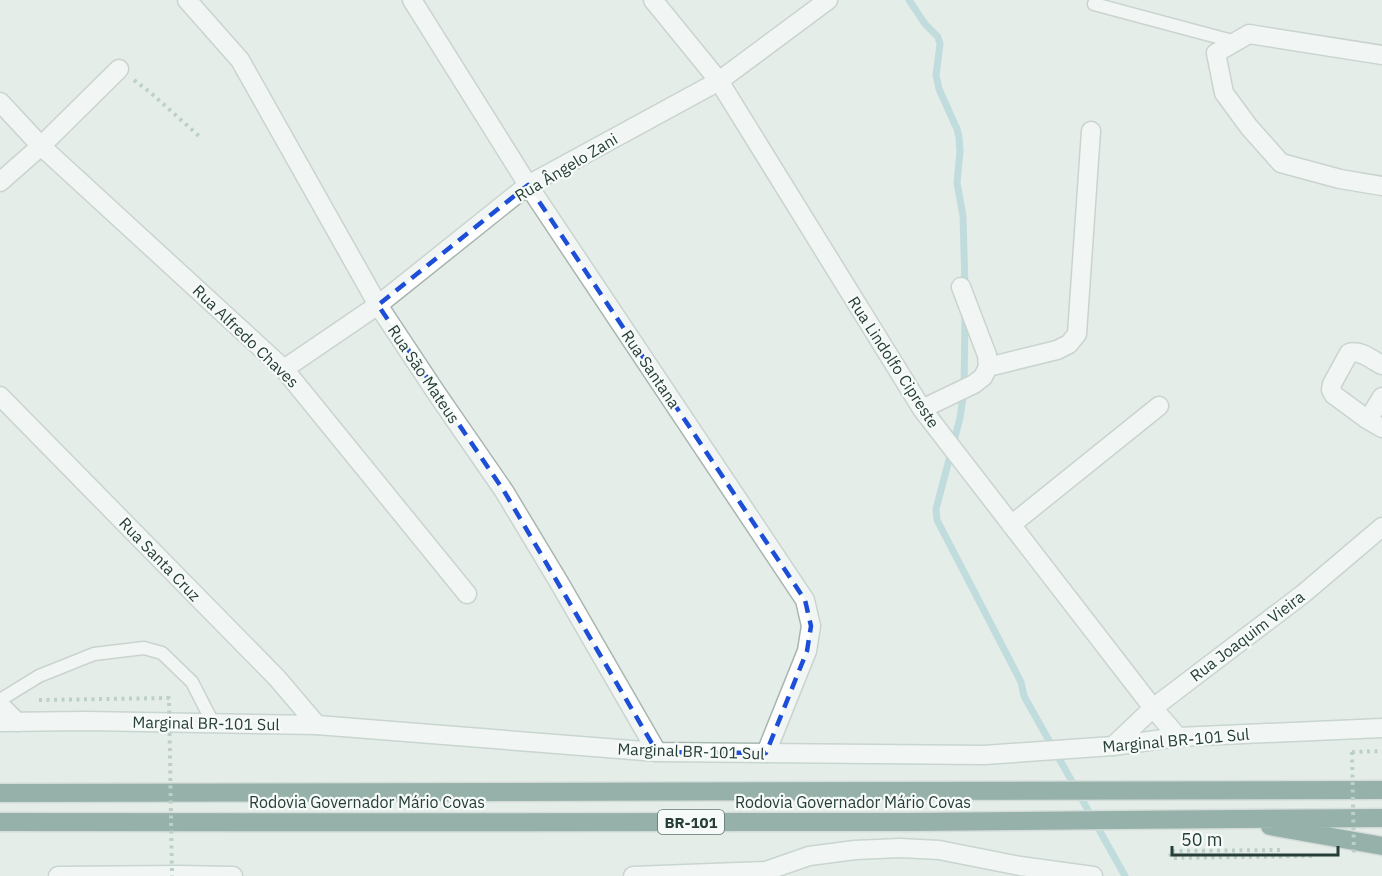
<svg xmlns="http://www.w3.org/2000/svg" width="1382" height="876" viewBox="0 0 1382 876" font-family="'IBM Plex Sans',sans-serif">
<rect width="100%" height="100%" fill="#e5ede9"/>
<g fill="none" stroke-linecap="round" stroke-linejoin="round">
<!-- stream -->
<path stroke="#92c7cd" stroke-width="7" d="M909,0L925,24L938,37L940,44L936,75L939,89L957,129L959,137L960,151L957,183L963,216L965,287
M965,313L964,390L960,418L936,509L937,520L1021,682L1024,696L1125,876"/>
<!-- lane casing -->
<g stroke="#a8b5b0" stroke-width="15">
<path id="lane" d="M1094,4L1236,42
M0,700L39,676L94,654L144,648L162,653L192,682L213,723"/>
</g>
<!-- street casing -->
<g stroke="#a8b5b0" stroke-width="21">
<path id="street" d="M187,0L240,60L378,305L437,394L504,491L560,584L657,752
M412,0L528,185L805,600L811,626L807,651L766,753
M653,0L719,81L922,409L1153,708L1178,737
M1382,55L1249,34L1216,53L1224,93L1249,127L1281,163L1340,179L1382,186
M0,102L41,146L284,369L467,594
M0,182L41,146L119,69
M1382,365C1372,360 1360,349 1349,353L1332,384L1331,390L1334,395L1368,420L1382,428
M988,367L1057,350L1069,344L1077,334L1091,131
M284,369L378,305L528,185L719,81L828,0
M0,396L277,678L317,725
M922,409L974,384L983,377L988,367L987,355L961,287
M1368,420L1382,397
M1011,525L1159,406
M0,705L17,722
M1113,746L1153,708L1303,594L1382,527"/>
</g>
<!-- secondary casing -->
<g stroke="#a5b8b1" stroke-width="21">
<path id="secondary" d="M0,722L86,721L317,725L657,752L984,755L1113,746L1178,737L1382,728
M58,876L179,875L233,876
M633,876L766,871L809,856L855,850L900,848L939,850L1020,866L1093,876"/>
</g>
<!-- highway casing -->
<g stroke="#c2c9c7" stroke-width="21">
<path id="highway" d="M0,793L1382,790
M0,822C303,822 607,823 910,822C1067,821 1225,818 1382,818
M1270,826L1382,846"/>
</g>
<!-- path -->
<path stroke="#89aea1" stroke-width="4" stroke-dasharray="3 4.5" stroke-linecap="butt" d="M134,80L151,93L200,137
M1352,752L1382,751
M1280,850L1170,851L1171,858L1312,856"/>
<!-- lane -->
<use href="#lane" stroke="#fff" stroke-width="12"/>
<!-- street -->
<use href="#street" stroke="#fff" stroke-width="18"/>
<!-- secondary -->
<use href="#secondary" stroke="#fff" stroke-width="18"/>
<!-- highway -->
<use href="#highway" stroke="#34685b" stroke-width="18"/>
<!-- path-bridge -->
<path stroke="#89aea1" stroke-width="4" stroke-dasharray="3 4.5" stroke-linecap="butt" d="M39,700L169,698L172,876
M1352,752L1354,855"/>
</g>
<!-- marked area -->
<path d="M0 0H1382V876H0ZM528,185L805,600L811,626L807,651L766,753L657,752L504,491L378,305Z" fill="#e5ede9" fill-opacity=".55" fill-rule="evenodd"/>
<path fill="none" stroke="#1d4ed8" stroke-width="4.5" stroke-dasharray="12 8" stroke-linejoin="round" d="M528,185L805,600L811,626L807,651L766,753L657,752L504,491L378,305Z"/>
<g text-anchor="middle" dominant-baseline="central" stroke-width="4.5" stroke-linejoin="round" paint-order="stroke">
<!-- shield labels -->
<rect fill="#f6faf8" stroke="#647671" stroke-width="1.5" x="658" y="810" width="66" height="24" rx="4.5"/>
<g font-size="15" font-weight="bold" fill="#263e37">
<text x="691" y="822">BR-101</text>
</g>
<!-- street labels -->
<g font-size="16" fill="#263e37" stroke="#f6faf8">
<text transform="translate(566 167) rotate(-31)">Rua Ângelo Zani</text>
<text transform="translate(246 336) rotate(44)">Rua Alfredo Chaves</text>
<text transform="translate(894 362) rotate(57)">Rua Lindolfo Cipreste</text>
<text transform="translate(651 369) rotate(56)">Rua Santana</text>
<text transform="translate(424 374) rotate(56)">Rua São Mateus</text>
<text transform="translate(160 559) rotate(46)">Rua Santa Cruz</text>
<text transform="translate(1247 636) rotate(-37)">Rua Joaquim Vieira</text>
<text transform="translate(206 723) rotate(1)">Marginal BR-101 Sul</text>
<text transform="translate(1176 740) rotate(-5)">Marginal BR-101 Sul</text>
<text transform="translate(691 751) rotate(2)">Marginal BR-101 Sul</text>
<text x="367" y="802">Rodovia Governador Mário Covas</text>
<text x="853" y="802">Rodovia Governador Mário Covas</text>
</g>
</g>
<!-- scale -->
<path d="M1172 846v9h166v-9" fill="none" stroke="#263e37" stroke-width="3"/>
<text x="1181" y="846" font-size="18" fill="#263e37" stroke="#f6faf8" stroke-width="4.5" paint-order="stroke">50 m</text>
</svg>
